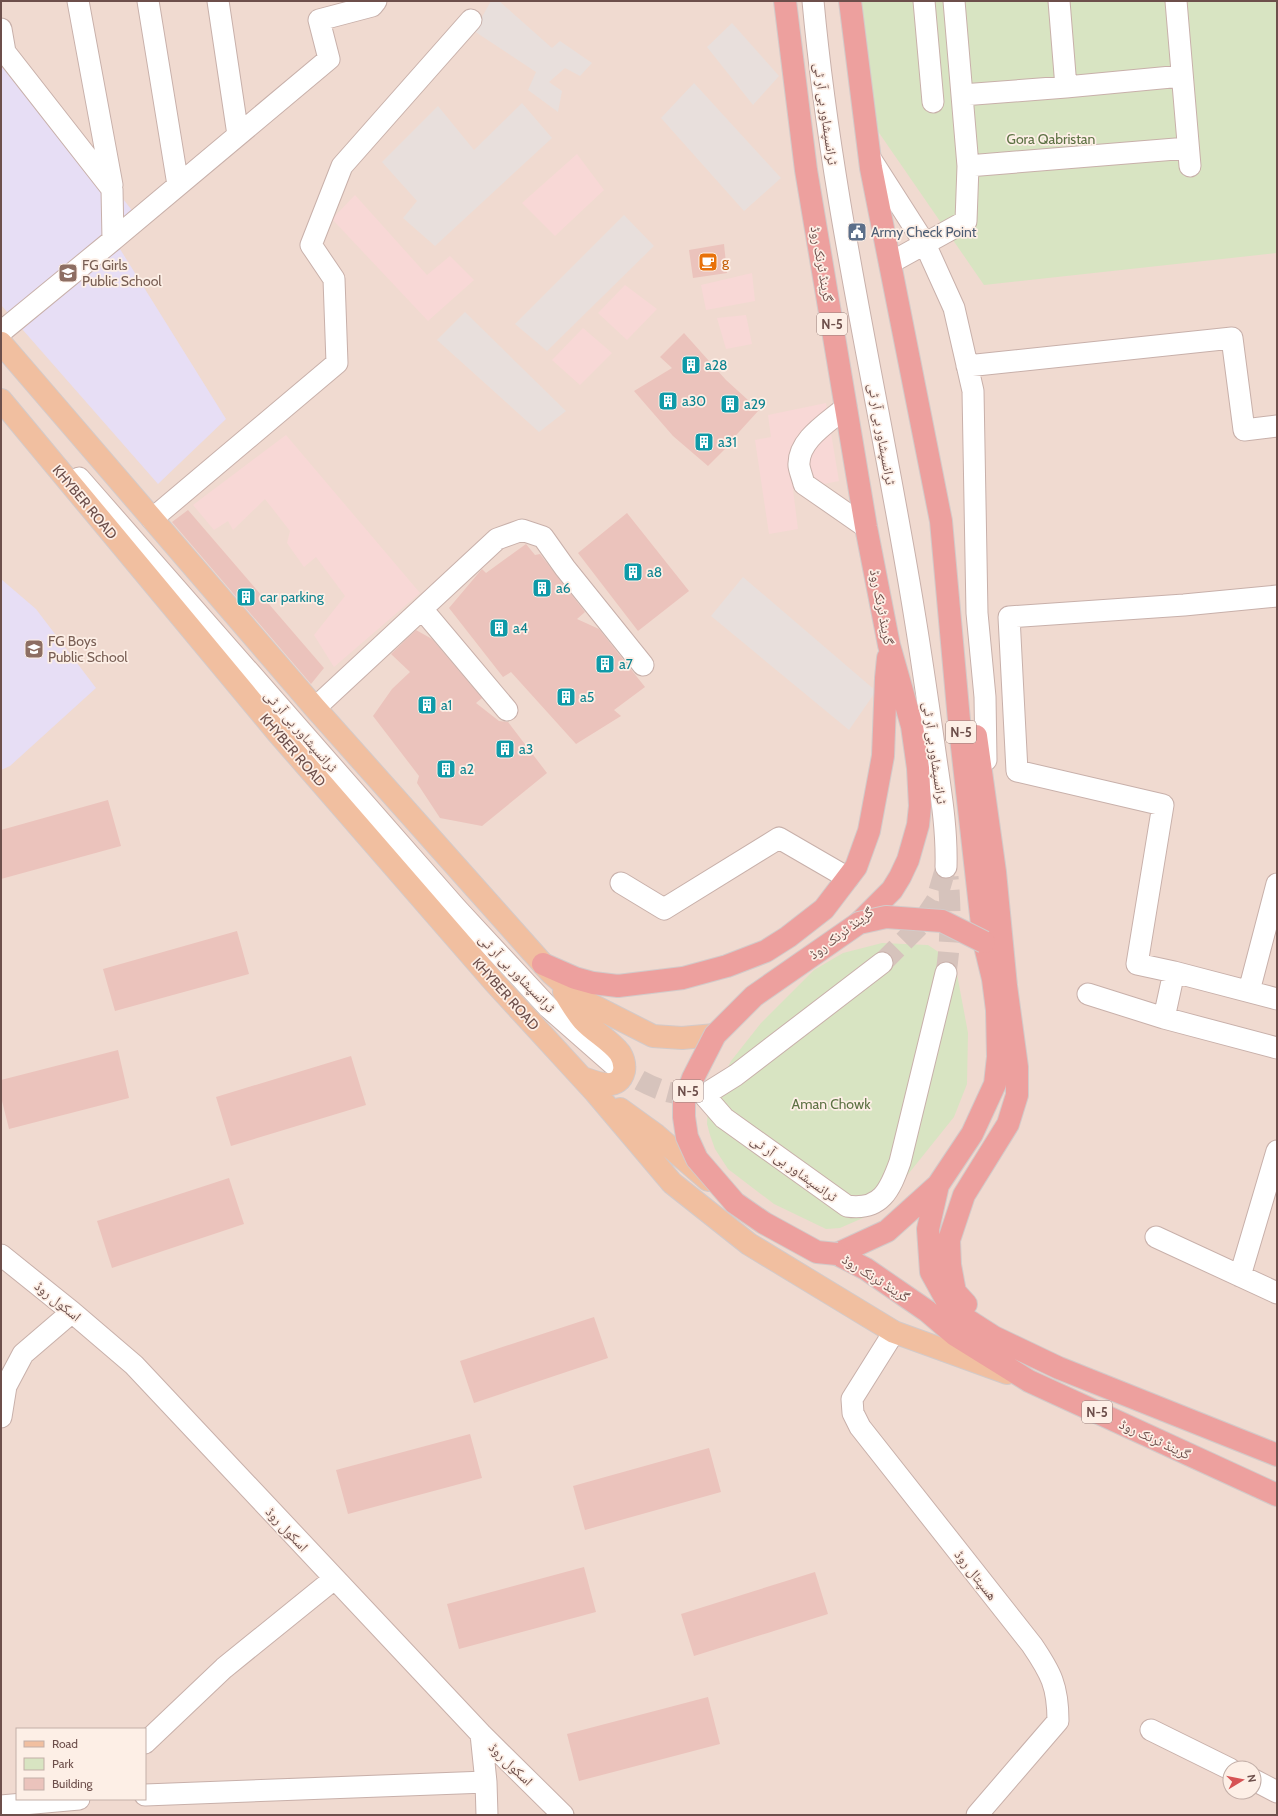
<svg xmlns="http://www.w3.org/2000/svg" width="1278" height="1816" viewBox="0 0 1278 1816" font-family="Cabin,'Noto Naskh Arabic',sans-serif">
<rect width="100%" height="100%" fill="#f9eae1"/>
<!-- residential -->
<path fill="#f0dad0" fill-rule="evenodd" d="M1,1H1277V1815H1ZM17,1729H145V1799H17ZM1230,1768H1254V1792H1230Z"/>
<!-- commercial -->
<path fill="#f8d8d6" d="M577,154L604,190L555,236L522,203Z
M355,195L427,275L450,256L474,280L428,321L332,219Z
M752,273L755,301L706,310L701,285Z
M625,285L657,309L627,340L598,313Z
M746,315L752,344L726,349L717,318Z
M583,328L612,353L580,385L552,360Z
M826,403L839,481L793,490L798,529L769,534L755,440L771,437L768,415Z
M286,435L420,593L334,667L314,635L345,596L316,557L304,567L287,543L290,531L265,499L233,530L228,521L214,530L193,505Z"/>
<!-- industrial -->
<path fill="#e8dfdc" d="M491,1H499L552,48L560,41L592,63L580,76L565,68L549,82L562,91L558,112L528,90L536,72L474,31Z
M732,23L779,76L753,105L707,47Z
M694,83L781,178L744,211L661,118Z
M522,103L552,138L435,246L403,218L417,201L382,162L438,106L474,150Z
M624,215L654,246L547,351L515,324Z
M465,312L566,411L539,432L437,340Z
M743,577L876,691L849,730L711,616Z"/>
<!-- education -->
<path fill="#e7def5" d="M1,42L134,213L115,241L226,419L158,484L1,305Z
M1,579L36,609L96,688L10,766L1,770Z"/>
<!-- green -->
<path fill="#d8e4c2" d="M854,1H1277V253L984,285L875,127Z
M882,943L928,945L943,955L957,974L968,1033L967,1084L954,1117L893,1193L872,1214L840,1228L826,1229L774,1204L728,1169L715,1149L710,1135L707,1124L708,1106L731,1061L761,1023L814,970L843,953Z"/>
<!-- building -->
<path fill="#ebc3bc" d="M724,244L727,273L693,278L689,250Z
M684,333L726,380L759,410L729,443L730,444L708,466L673,436L634,391L672,368L660,357Z
M188,510L324,668L311,684L172,522Z
M627,513L689,591L638,631L578,553Z
M526,544L535,555L540,554L585,612L577,619L599,629L645,687L614,710L621,716L576,744L511,672L503,677L449,608L482,569L486,573Z
M416,630L432,639L482,698L476,703L499,721L508,722L547,773L482,826L440,818L417,783L419,776L373,716L392,689L410,672L391,654Z
M108,800L121,846L1,879V830Z
M237,931L249,974L115,1011L103,969Z
M118,1050L129,1098L9,1129L1,1097V1080Z
M351,1056L366,1105L231,1146L216,1097Z
M229,1178L244,1224L112,1268L97,1221Z
M594,1317L608,1358L474,1403L460,1361Z
M470,1434L482,1478L348,1514L336,1470Z
M709,1448L721,1492L585,1530L573,1486Z
M584,1567L596,1612L459,1649L447,1604Z
M815,1572L828,1614L694,1656L681,1614Z
M708,1697L720,1744L579,1781L567,1734Z"/>
<g fill="none" stroke-linecap="round" stroke-linejoin="round">
<!-- minor-tunnel -->
<path stroke="#d6c3bc" stroke-width="21" stroke-dasharray="21 10" stroke-linecap="butt" d="M882,963L920,925L936,901L946,867
M946,973C951,941 951,910 948,877
M613,1064C644,1084 666,1097 703,1095"/>
<!-- minor casing -->
<g stroke="#c8b0aa" stroke-width="23">
<path id="minor" d="M78,1L112,185
M148,1L178,185
M218,1L238,135
M813,1C832,209 882,412 915,618C923,667 930,717 937,766C942,800 947,833 946,867
M924,1L933,102
M1059,1L1066,87
M1176,1L1190,166
M1,29L5,52
M1,47L112,189L113,240L1,332
M962,95L1066,87L1182,76
M870,158L925,244L954,308L973,391L977,613L985,697L986,760
M968,166L1188,148
M113,240L329,59L319,20L372,6L376,1
M890,263L966,221L968,166L954,1
M967,366L1232,338L1244,430L1277,426
M846,407C829,422 797,440 799,466C800,472 803,479 804,484L866,527
M79,478L457,909L548,1007L613,1064
M152,519L337,363L334,279L311,245L342,166L471,20
M1277,596L1184,605L1009,617L1017,771L1163,805L1137,964L1174,972L1277,999
M422,609L507,710
M315,708L497,539L522,530L543,537L565,568L643,665
M621,883L664,909L779,838L848,878
M882,963L736,1075L704,1095L724,1118L847,1206C881,1211 890,1190 900,1162L946,973
M1249,991L1277,884
M1088,994L1164,1018L1277,1048
M1164,1018L1174,972
M1156,1237L1277,1293
M1,1255L72,1312L134,1365L481,1734L563,1815
M1240,1276L1277,1151
M894,1332L852,1399L853,1413L860,1427L1032,1645C1051,1673 1058,1686 1058,1721L977,1815
M1,1417L6,1386L23,1354L72,1312
M1151,1730L1230,1769
M145,1743L224,1668L334,1579
M1254,1780L1277,1792
M486,1782L487,1815
M145,1795L486,1782L481,1734
M1,1806L79,1799"/>
</g>
<!-- major casing -->
<g stroke="#d3cac9" stroke-width="24">
<path id="major" d="M1,343L315,708L551,973L584,1001L653,1036L682,1038L715,1035
M1,400L277,732L495,983L595,1092L672,1183L749,1244L894,1332L1007,1373
M564,992C570,1001 576,1012 583,1020C594,1032 610,1040 620,1053C623,1058 625,1065 624,1071C619,1092 597,1083 583,1078
M620,1109L656,1135L708,1180"/>
</g>
<!-- highway casing -->
<g stroke="#d3cac9" stroke-width="24">
<path id="highway" d="M785,1L806,170L866,527L889,645L912,726L918,768L920,806L918,825L908,860L900,877L892,890L859,923
M850,1L871,168L941,521L959,720L984,942L993,979L997,1010L998,1057L995,1084L972,1134L938,1185L928,1229L931,1272L952,1310L994,1337L1059,1368L1277,1455
M543,964L575,978L593,983L618,986L683,978L727,966L766,951L788,937L824,909L856,867L869,831L883,756L886,678L888,658
M837,1254L866,1269L927,1311L955,1335L1029,1381L1277,1495
M837,1254L887,1231L938,1185
M966,1304L955,1292L950,1265L949,1240L964,1195L1008,1124L1017,1095V1067L1006,986L995,872L976,736"/>
</g>
<!-- minor -->
<use href="#minor" stroke="#fff" stroke-width="21"/>
<!-- major -->
<use href="#major" stroke="#f1bfa0" stroke-width="22"/>
<!-- highway -->
<use href="#highway" stroke="#eda09e" stroke-width="22"/>
<!-- highway-bridge casing -->
<g stroke="#d3cac9" stroke-width="24" stroke-linecap="butt">
<path id="highway-bridge" d="M837,1254L817,1252L764,1223L735,1203L697,1159L687,1137L684,1117V1102L693,1078L715,1035L754,996L859,923L886,917L942,921L984,942"/>
</g>
<!-- highway-bridge -->
<use href="#highway-bridge" stroke="#eda09e" stroke-width="22"/>
</g>
<!-- icons -->
<defs>
<g id="civic-square" transform="scale(1)"><rect x="-9" y="-9" width="18" height="18" rx="4" fill="#5c6f8a" stroke="#fdefe6"/><path d="M-.6-6.5H3V-4.5H.6V-3L4-1V1h2V6H-6V1h2V-1L-.6-3ZM-1.2 2.5V6h2.4V2.5Z" fill="#fff"/></g>
<g id="cafe-square" transform="scale(1)"><rect x="-9" y="-9" width="18" height="18" rx="4" fill="#e8710a" stroke="#fdefe6"/><path d="M-5.5-4.5H6V0H3Q3 3.5 0 3.5H-2.5Q-5.5 3.5-5.5 0ZM3-3.2v2h1.7v-2ZM-6 4.5H4V6H-6Z" fill="#fff"/></g>
<g id="school-square" transform="scale(1)"><rect x="-9" y="-9" width="18" height="18" rx="4" fill="#8d6e63" stroke="#fdefe6"/><path d="M0-5L7-2L0 1L-7-2ZM-4 1L0 2.5L4 1V4Q0 6-4 4Z" fill="#fff"/></g>
<g id="building-square" transform="scale(1)"><rect x="-9" y="-9" width="18" height="18" rx="4" fill="#0f9aa8" stroke="#fdefe6"/><path d="M-4-6H4V6H1V3H-1V6H-4ZM-2.5-4.3h1.7v1.8h-1.7ZM.8-4.3h1.7v1.8H.8ZM-2.5-1h1.7V.8h-1.7ZM.8-1h1.7V.8H.8Z" fill="#fff"/></g>
</defs>
<g fill-rule="evenodd">
<use href="#civic-square" x="857" y="232"/>
<use href="#cafe-square" x="708" y="262"/>
<use href="#school-square" x="68" y="273"/>
<use href="#building-square" x="691" y="365"/>
<use href="#building-square" x="668" y="401"/>
<use href="#building-square" x="730" y="404"/>
<use href="#building-square" x="704" y="442"/>
<use href="#building-square" x="633" y="572"/>
<use href="#building-square" x="542" y="588"/>
<use href="#building-square" x="246" y="597"/>
<use href="#building-square" x="499" y="628"/>
<use href="#school-square" x="34" y="649"/>
<use href="#building-square" x="605" y="664"/>
<use href="#building-square" x="566" y="697"/>
<use href="#building-square" x="427" y="705"/>
<use href="#building-square" x="505" y="749"/>
<use href="#building-square" x="446" y="769"/>
</g>
<g text-anchor="middle" dominant-baseline="central" stroke-width="3.5" stroke-linejoin="round" paint-order="stroke">
<!-- shield labels -->
<g fill="#fdefe6" stroke="#987f7a" stroke-width="1">
<rect x="817" y="313" width="30" height="22" rx="3"/>
<rect x="946" y="721" width="30" height="22" rx="3"/>
<rect x="673" y="1080" width="30" height="22" rx="3"/>
<rect x="1082" y="1401" width="30" height="22" rx="3"/>
</g>
<g font-size="13" font-weight="bold" fill="#6d4f4b">
<text x="832" y="324">N-5</text>
<text x="961" y="732">N-5</text>
<text x="688" y="1091">N-5</text>
<text x="1097" y="1412">N-5</text>
</g>
<!-- street labels -->
<g font-size="14" fill="#6d4f4b" stroke="#fdefe6">
<text transform="translate(826 114) rotate(82)">ٹرانسپشاور بی آر ٹی</text>
<text transform="translate(822 264) rotate(80)">گرینڈ ٹرنک روڈ</text>
<text transform="translate(882 434) rotate(80)">ٹرانسپشاور بی آر ٹی</text>
<text transform="translate(85 502) rotate(50)">KHYBER ROAD</text>
<text transform="translate(882 607) rotate(79)">گرینڈ ٹرنک روڈ</text>
<text transform="translate(301 731) rotate(49)">ٹرانسپشاور بی آر ٹی</text>
<text transform="translate(293 750) rotate(49)">KHYBER ROAD</text>
<text transform="translate(935 753) rotate(82)">ٹرانسپشاور بی آر ٹی</text>
<text transform="translate(841 933) rotate(-37)">گرینڈ ٹرنک روڈ</text>
<text transform="translate(517 973) rotate(46)">ٹرانسپشاور بی آر ٹی</text>
<text transform="translate(506 994) rotate(48)">KHYBER ROAD</text>
<text transform="translate(794 1168) rotate(36)">ٹرانسپشاور بی آر ٹی</text>
<text transform="translate(876 1278) rotate(32)">گرینڈ ٹرنک روڈ</text>
<text transform="translate(58 1301) rotate(39)">اسکول روڈ</text>
<text transform="translate(1155 1439) rotate(25)">گرینڈ ٹرنک روڈ</text>
<text transform="translate(287 1529) rotate(47)">اسکول روڈ</text>
<text transform="translate(976 1575) rotate(52)">ھسپتال روڈ</text>
<text transform="translate(511 1764) rotate(44)">اسکول روڈ</text>
</g>
<!-- park labels -->
<g font-size="14" fill="#5d7244" stroke="#fdefe6">
<text x="1051" y="139">Gora Qabristan</text>
<text x="831" y="1104">Aman Chowk</text>
</g>
<!-- service labels -->
<g font-size="14" fill="#4e5e75" stroke="#fdefe6" text-anchor="start">
<text x="871" y="232">Army Check Point</text>
</g>
<!-- food labels -->
<g font-size="14" fill="#c56008" stroke="#fdefe6" text-anchor="start">
<text x="722" y="262">g</text>
</g>
<!-- education labels -->
<g font-size="14" fill="#785e54" stroke="#fdefe6" text-anchor="start">
<text x="82" y="265">FG Girls<tspan x="82" dy="16">Public School</tspan></text>
<text x="48" y="641">FG Boys<tspan x="48" dy="16">Public School</tspan></text>
</g>
<!-- culture labels -->
<g font-size="14" fill="#0d838f" stroke="#fdefe6" text-anchor="start">
<text x="705" y="365">a28</text>
<text x="682" y="401">a30</text>
<text x="744" y="404">a29</text>
<text x="718" y="442">a31</text>
<text x="647" y="572">a8</text>
<text x="556" y="588">a6</text>
<text x="260" y="597">car parking</text>
<text x="513" y="628">a4</text>
<text x="619" y="664">a7</text>
<text x="580" y="697">a5</text>
<text x="441" y="705">a1</text>
<text x="519" y="749">a3</text>
<text x="460" y="769">a2</text>
</g>
</g>
<!-- border -->
<rect width="1278" height="1816" fill="none" stroke="#6d4f4b" stroke-width="4"/>
<!-- legend -->
<rect x="16" y="1728" width="130" height="72" fill="#fdefe6" stroke="#c3afa8"/>
<rect x="24" y="1741" width="20" height="6" fill="#f1bfa0" stroke="#c3afa8"/>
<text x="52" y="1748" font-size="12" fill="#6d4f4b">Road</text>
<rect x="24" y="1758" width="20" height="12" fill="#d8e4c2" stroke="#c3afa8"/>
<text x="52" y="1768" font-size="12" fill="#6d4f4b">Park</text>
<rect x="24" y="1778" width="20" height="12" fill="#ebc3bc" stroke="#c3afa8"/>
<text x="52" y="1788" font-size="12" fill="#6d4f4b">Building</text>
<!-- north arrow -->
<g transform="translate(1242 1780) rotate(80)"><circle r="19" fill="#fdefe6" stroke="#c3afa8"/>
<path d="M0-3L7 15L0 10L-7 15Z" fill="#d65355"/>
<text y="-6" font-size="11" font-weight="bold" text-anchor="middle" fill="#6d4f4b">N</text>
</g>
</svg>
